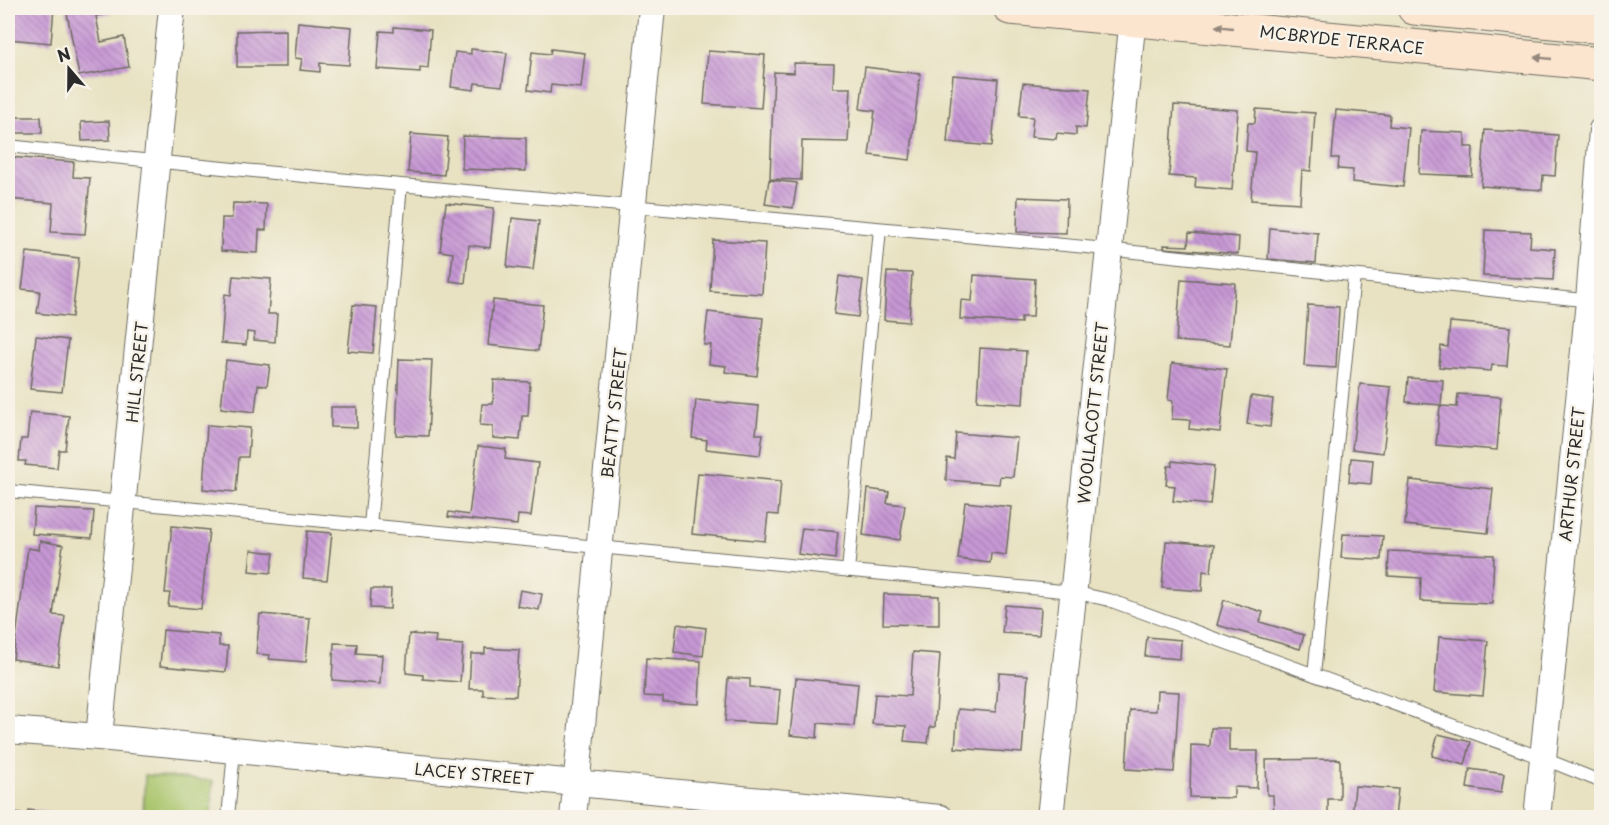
<svg xmlns="http://www.w3.org/2000/svg" width="1609" height="825" viewBox="0 0 1609 825" font-family="'Playpen Sans',sans-serif">
<defs>
<pattern id="building-back-hatch" width="6" height="6" patternUnits="userSpaceOnUse" patternTransform="scale(1.5)"><rect width="6" height="6" fill="#c798d5"/><path d="M-1 5l2 2M0 0l6 6M5-1l2 2" fill="none" stroke="#a27cad"/></pattern>
</defs>
<rect width="100%" height="100%" fill="#f7f3e8"/>
<filter id="ink" filterUnits="userSpaceOnUse"><feTurbulence type="fractalNoise" baseFrequency=".0167" numOctaves="2"/><feDisplacementMap in="SourceGraphic" scale="12" xChannelSelector="R" yChannelSelector="G"/><feConvolveMatrix kernelMatrix="1 2 1 2 8 2 1 2 1" color-interpolation-filters="sRGB"/></filter>
<filter id="wash" filterUnits="userSpaceOnUse"><feTurbulence type="fractalNoise" baseFrequency=".008" numOctaves="4" result="noise"/><feDisplacementMap in="SourceGraphic" scale="24" xChannelSelector="R" yChannelSelector="G"/><feGaussianBlur stdDeviation="1.35" result="paint"/><feColorMatrix in="noise" values="0 0 0 0 0 0 0 0 0 0 0 0 0 0 0 0 0 1.4 0 .05"/><feComposite in="paint" operator="in"/></filter>
<g filter="url(#wash)">
<rect width="100%" height="100%" fill="#e8e2c2"/>
<!-- park -->
<path fill="#a9c56c" stroke="#6a784c" stroke-width="1.5" d="M145,775L213,781L211,817H143Z"/>
<g id="blocks">
<!-- building -->
<path fill="url(#building-back-hatch)" d="M8,8H54L51,43L8,39Z
M66,8H110L111,13L96,16L101,42L124,37L129,67L79,76Z
M298,22L352,27L349,65L320,63V72L300,70L302,59L295,58Z
M394,27L431,30L428,68L420,67V72L377,69L380,31L394,32Z
M286,30V67H237V31Z
M471,49L507,53L502,86L475,83L474,90L451,87L455,52L471,54Z
M551,49L585,53L581,88L551,85L550,93L528,90L532,52L550,54Z
M708,51L765,55L761,108L704,104Z
M794,63L834,64L833,88H851L848,142L802,141L801,180L770,179L774,72L794,73Z
M865,67L920,74L910,160L869,155L875,111L860,109Z
M953,75L998,79L992,146L947,142Z
M1023,83L1090,89L1086,128L1076,127V135L1057,133L1056,139L1031,137L1033,117L1019,116Z
M1174,105L1238,110L1232,190L1195,187L1196,178L1169,176Z
M1256,109L1315,113L1311,171L1302,170L1300,203L1251,200L1255,152L1246,151L1248,123H1255Z
M1336,110L1390,115L1389,126L1409,128L1403,187L1352,182L1353,170L1338,169L1339,158H1332Z
M8,117H41L42,133H8Z
M109,121L110,140L82,141L81,122Z
M1485,130L1558,135L1555,176L1543,175L1542,190L1481,186Z
M1421,131L1465,133V147H1473L1472,176L1419,174Z
M411,134L448,137L444,175L408,172Z
M463,136L526,138V171L462,169Z
M8,157L74,162L73,177L90,178L85,234L51,232L53,203L8,199Z
M769,180L797,183L793,208L765,204Z
M1018,197L1067,199L1066,233L1017,232Z
M233,203L267,204L266,230H259L258,253L221,251L222,218H232Z
M446,203L494,208L490,248L469,245L465,283L450,281L453,253L440,251Z
M512,218L539,221L533,270L507,267Z
M1270,228L1318,233L1316,263L1268,259Z
M1485,230L1531,232L1530,247L1555,249L1553,280L1483,276Z
M1189,233L1239,237L1238,254L1164,248V245L1188,246Z
M713,240L765,243L762,294L710,291Z
M27,252L79,258L72,317L37,313L40,291L22,289Z
M887,272L912,273L909,322L884,320Z
M974,275L1035,279L1033,317H1021V323L960,319L961,300L972,301Z
M233,276L271,279L268,314H277L275,342L254,340L255,333L247,332L246,345L221,343L225,294L231,295Z
M839,276L863,280L858,317L834,314Z
M1181,279L1235,283L1230,345L1176,341Z
M493,300L543,305L538,351L488,345Z
M353,305L377,307L373,353L348,351Z
M1308,305L1339,307L1336,368L1304,366Z
M708,312L763,318L757,376L725,372L726,366L709,364L711,345H704Z
M1450,322L1510,327L1507,366L1492,365L1491,371L1439,367L1441,346L1448,347Z
M36,336L68,340L62,392L30,389Z
M980,348L1026,351L1023,404L977,401Z
M399,359L432,360L428,436L396,435Z
M226,360L270,365L267,386L258,385L255,412L221,408Z
M1172,363L1227,369L1220,432L1189,429L1190,420L1172,419L1173,401L1168,400Z
M1408,378L1443,380L1441,405L1406,402Z
M494,380L530,382L528,416H522L520,440L493,438V426L480,425L482,404H493Z
M1360,384L1391,387L1383,453L1352,449Z
M1458,394L1501,397L1497,450L1436,445L1440,406L1457,407Z
M1251,396L1273,399L1270,427L1247,424Z
M696,400L759,406L756,434H763L760,455L706,449L707,440L692,438Z
M331,407H357V428L331,427Z
M30,412L69,416L65,450H59L57,468L25,465L26,461H19L21,439H27Z
M207,425L250,428L248,457H239L236,492L203,489Z
M956,433L1017,438L1013,477L1000,476L999,484L946,480L947,458L954,459Z
M478,446L506,449L505,459L538,463L531,516L518,515L517,525L448,517L449,512L469,515Z
M1351,458L1373,460L1371,484L1349,482Z
M1172,461L1214,466L1210,505L1173,501L1175,486L1166,485L1168,466H1172Z
M698,473L781,481L778,515L768,514L765,541L692,534Z
M1410,480L1493,489L1488,533L1405,525Z
M868,489L889,492L887,503L905,505L900,540L863,535Z
M965,502L1011,507L1006,555L991,553L990,563L958,559Z
M34,508L94,511L92,538L32,534Z
M172,526L209,530L201,609L168,606L170,593H165Z
M802,528L838,532L835,559L798,554Z
M307,531L332,533L327,580L303,578Z
M1343,534L1383,536L1381,560L1341,558Z
M40,541L63,545L53,615L65,616L58,666L13,659L28,548L39,550Z
M1166,541L1214,545L1211,572L1203,571L1202,591L1162,588Z
M251,550L274,553L271,573L249,571Z
M1389,551L1494,555L1492,604L1420,601L1421,578L1388,576Z
M371,589H391L390,609L370,608Z
M520,590L542,594L539,610L517,606Z
M884,594L939,596V625L883,624Z
M1224,600L1263,612L1260,622L1304,635L1300,649L1217,625Z
M1005,605L1041,608L1039,635L1002,633Z
M260,614L310,618L306,662L269,659L270,655L256,654Z
M677,624L706,628L703,656L674,652Z
M163,630L219,635V646H228L226,672L160,666Z
M409,634L436,636L435,643L463,645L460,682L423,679V675L406,673Z
M1147,637L1181,640L1180,659L1145,656Z
M1439,637L1488,641L1483,696L1434,692Z
M334,643L357,644L356,653L382,655L380,684L332,680Z
M485,648L519,650L516,696L483,695V689H469L471,654H485Z
M913,652L940,654L935,727H930L928,743L904,741L906,726L872,724L875,694L910,696Z
M646,658L701,661L699,704L663,702V697L644,696Z
M999,673L1028,675L1022,753L955,748L958,709L996,712Z
M728,678L750,679V687L780,690L777,724L725,721Z
M796,678L858,684L854,726L818,723L817,738L790,735Z
M1157,691L1179,692L1174,772L1126,769L1130,710L1156,711Z
M1211,728H1229V751H1258L1257,788L1234,787V798L1190,797L1191,745L1210,746Z
M1438,734L1471,742L1465,765L1432,756Z
M1340,759V799H1328V818H1274L1273,795H1267L1266,760Z
M1470,769L1504,774L1501,793L1467,788Z
M1355,786L1398,789L1395,818H1352Z
M28,810L51,813L50,818H8V812L27,815Z
M71,812L103,814V818H71Z"/>
</g>
</g>
<g filter="url(#ink)">
<use href="#blocks" fill-opacity="0" stroke="#6d6b60" stroke-width="1.5"/>
<g fill="none" stroke-linecap="round" stroke-linejoin="round">
<!-- service casing -->
<g stroke="#6d6b60" stroke-width="14">
<path id="service" d="M8,146C373,185 740,215 1106,249C1268,265 1430,284 1592,301
M8,491L1073,592L1109,600L1542,758L1602,782
M370,526L401,185
M848,571L880,229
M1314,675L1354,276
M228,818L234,750"/>
</g>
<!-- minor casing -->
<g stroke="#6d6b60" stroke-width="28">
<path id="minor" d="M8,730L99,737L940,818
M99,737L172,8
M573,818L652,8
M1050,818L1134,8
M1537,818L1589,301L1602,130"/>
</g>
<!-- secondary casing -->
<g stroke="#6d6b60" stroke-width="35">
<path id="secondary" d="M1010,8L1602,64
M1414,8L1602,27"/>
</g>
<!-- service -->
<use href="#service" stroke="#fff" stroke-width="12"/>
<!-- minor -->
<use href="#minor" stroke="#fff" stroke-width="26"/>
<!-- secondary -->
<use href="#secondary" stroke="#fce5cf" stroke-width="33"/>
</g>
<!-- one-way arrows -->
<defs><path id="oneway-solid" d="M-6-.8H1V-3.2L6.5 0L1 3.2V.8H-6Z" transform="scale(1.5)"/></defs>
<g fill="#94887d">
<use href="#oneway-solid" transform="translate(1224 27) rotate(-174)"/>
<use href="#oneway-solid" transform="translate(1543 58) rotate(-174)"/>
</g>
</g>
<g text-anchor="middle" dominant-baseline="central" stroke-width="5" stroke-linejoin="round" paint-order="stroke">
<!-- street labels -->
<g font-size="16" fill="#2b2b2b" stroke="#f7f3e8">
<text transform="translate(1342 39) rotate(6)">MCBRYDE TERRACE</text>
<text transform="translate(136 372) rotate(-84)">HILL STREET</text>
<text transform="translate(613 413) rotate(-84)">BEATTY STREET</text>
<text transform="translate(1092 413) rotate(-84)">WOOLLACOTT STREET</text>
<text transform="translate(1571 474) rotate(-84)">ARTHUR STREET</text>
<text transform="translate(474 773) rotate(5)">LACEY STREET</text>
</g>
</g>
<!-- margin -->
<rect width="1609" height="825" fill="none" stroke="#f7f3e8" stroke-width="30"/>
<!-- north arrow -->
<g transform="translate(69 69) rotate(340)" stroke="#f7f3e8" stroke-width="4.5" paint-order="stroke">
<path d="M0-4.5L10 22L0 15L-10 22Z" fill="#2b2b2b"/>
<text y="-9" font-size="16" font-weight="bold" text-anchor="middle" fill="#2b2b2b">N</text>
</g>
</svg>
